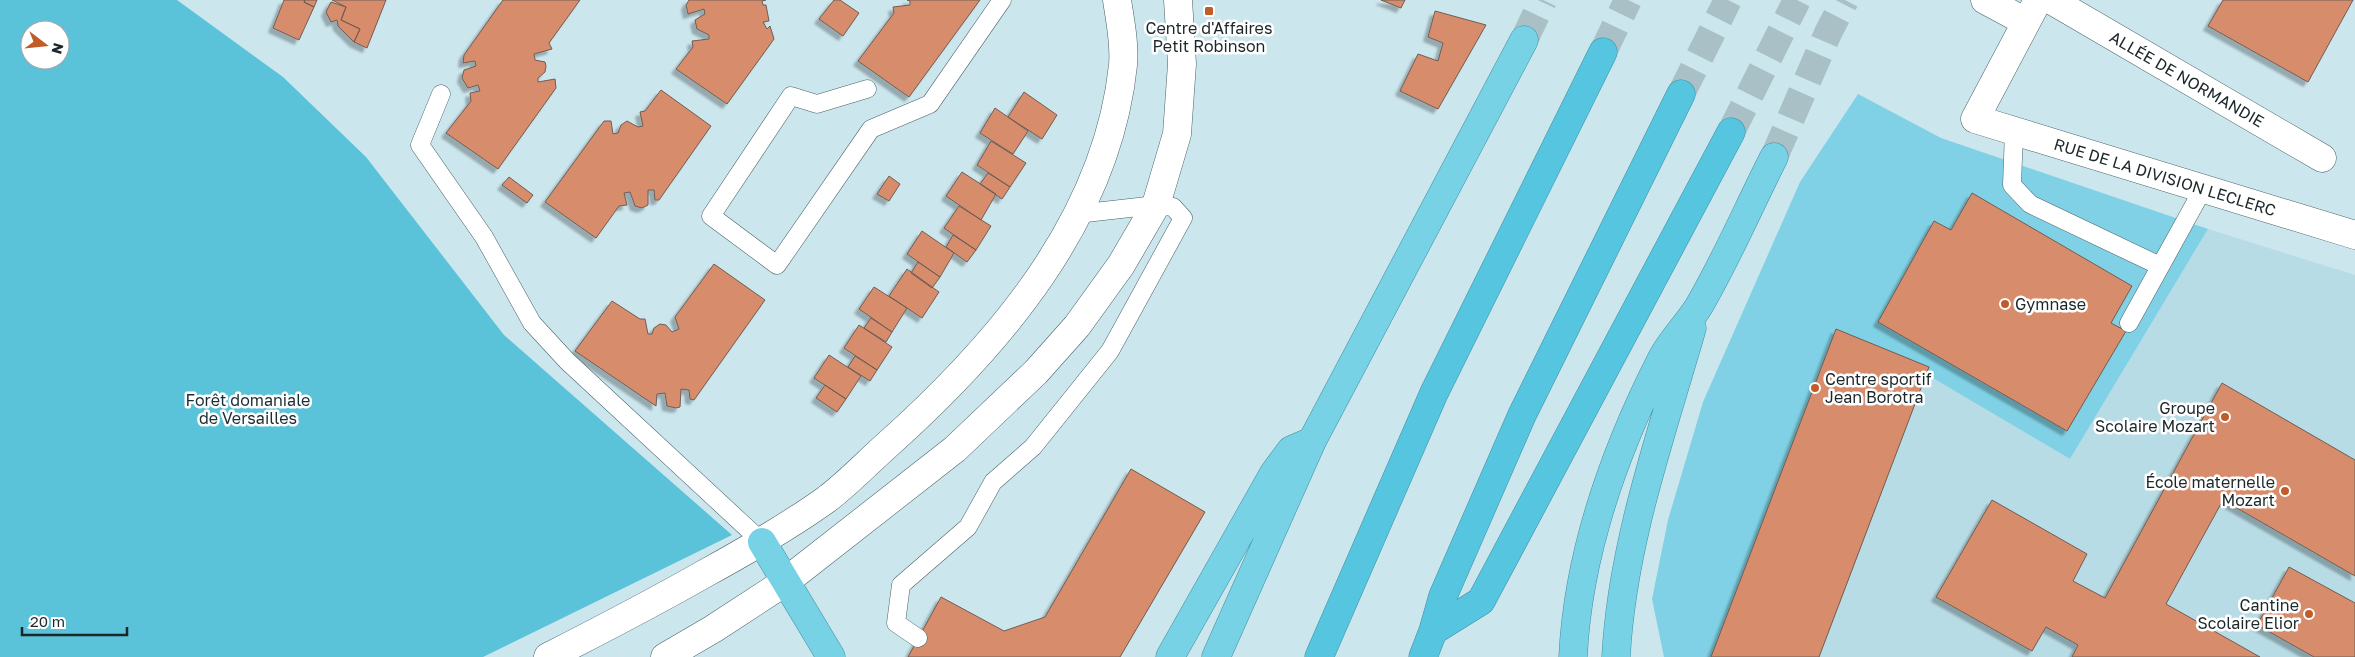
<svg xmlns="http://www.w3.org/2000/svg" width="2355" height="657" viewBox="0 0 2355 657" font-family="'Golos Text',sans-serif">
<defs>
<filter id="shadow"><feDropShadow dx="-4.5" dy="4.5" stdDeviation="1" flood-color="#0004"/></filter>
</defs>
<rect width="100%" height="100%" fill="#cbe6ed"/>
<!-- built -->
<path fill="#b8dce5" d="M2208,229L2355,275V657H1819L1926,374L2070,459Z"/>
<!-- green -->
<path fill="#80d1e5" d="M1858,94L1941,138L2208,229L2070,459L1926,374L1819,657H1664L1652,599L1668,520L1703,402L1800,182Z"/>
<!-- forest -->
<path fill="#5ac2d9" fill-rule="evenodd" d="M0,0H177L283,77L366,157L504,335L732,535L483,657H0ZM30,30H60V60H30Z"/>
<!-- building -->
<path fill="#d78d6c" stroke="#705c53" filter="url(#shadow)" d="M284,0H305L304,2L314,7L299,40L273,28Z
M305,0H317L314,7L304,2Z
M332,0H386L367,48L354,42L360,29L341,20L346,7Z
M503,0H580L549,43L552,49L534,54L535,60L545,62L546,66L545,72L538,78V82L555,79L556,88L498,169L446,133L471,101L470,93L480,91L478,85L468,88L462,78L464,70L476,66L475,61L463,63L464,55Z
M689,0H766L762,1L763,5H766L769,21L763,22L767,29L770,26L774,39L727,104L676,69L693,47L692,41L709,39V35L697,29L695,20L705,14L704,9L688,14L686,5Z
M834,0H840L859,13L843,36L819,19Z
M907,0H980L909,97L858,61L894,13L893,7L910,5V1Z
M1381,0H1405L1401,8Z
M2223,0H2353L2308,82L2208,26Z
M331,2L346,7L341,20L360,29L354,42L338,26L337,20L331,22L326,12Z
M1435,11L1486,25L1438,109L1400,91L1418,54L1438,61L1443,43L1428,37Z
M661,90L711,126L659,200H655L654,190H648V205L642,208L635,206L630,192L624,193L627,205L619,206L596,238L545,202L604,121H611L613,134L618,133L621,125L627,121L638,127L643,126L640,112L645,111Z
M1024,92L1057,115L1042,139L1008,117Z
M995,108L1028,131L1013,154L980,133Z
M991,141L1026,163L1010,187L977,165Z
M962,172L996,194L981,220L946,196Z
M988,173L1010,187L1002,199L980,184Z
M889,176L900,184L889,201L877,194Z
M509,177L533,195L527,203L502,185Z
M1972,193L2132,286L2111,323L2126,331L2067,431L1878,322L1934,221L1951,230Z
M959,206L991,226L976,250L944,228Z
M922,231L954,253L940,277L907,254Z
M953,235L976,250L967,262L946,247Z
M918,262L940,277L932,288L911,273Z
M714,264L765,300L694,400L690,399L689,390L681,389L680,407L676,408L667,406L665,393L657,394L656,406L575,351L612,301L640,319H645L648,334H652L654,328L660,324L666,325L672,332L679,329L675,317Z
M907,269L939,292L922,318L889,296Z
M874,287L907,308L892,332L859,309Z
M871,318L892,332L886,342L864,328Z
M859,325L892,347L877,370L844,348Z
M1836,329L1929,367L1819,657H1711Z
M829,355L861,376L846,399L814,378Z
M855,356L877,370L870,381L848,367Z
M2222,383L2355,460V576L2223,500L2166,604L2260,657H2072L2078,645L2046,627L2032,651L1936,597L1992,500L2087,554L2073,581L2105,598Z
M825,385L846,399L837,412L816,398Z
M1131,469L1205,512L1120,657H908L941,597L1004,631L1045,617Z
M2289,567L2355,603V657H2314L2257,625Z"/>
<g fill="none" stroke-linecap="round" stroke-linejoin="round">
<!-- trunk-tunnel -->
<path stroke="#a8c0c6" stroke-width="28" stroke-dasharray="28 14" stroke-linecap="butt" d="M1524,40L1543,0
M1774,157L1828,33L1845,0"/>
<!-- motorway-tunnel -->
<path stroke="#a8c0c6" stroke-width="28" stroke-dasharray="28 14" stroke-linecap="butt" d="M1603,52L1628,0
M1681,94L1728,0
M1731,132L1797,0"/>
<!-- service casing -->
<g stroke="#496167" stroke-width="19">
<path id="service" d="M867,89L817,104L791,96L711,216L777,265L871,129L930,104L1002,0
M441,94L420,145L484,237L532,323L567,361L762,542
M2014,131L2012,185L2030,204L2160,266
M2129,323L2203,189
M918,638L896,623L901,585L968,527L993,482L1033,447L1110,351L1183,218L1173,207L1156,205L1077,214"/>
</g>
<!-- minor casing -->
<g stroke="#496167" stroke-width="29">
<path id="minor" d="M1985,0L2026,22
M2038,0L1975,119L2355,235
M2051,0L2322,158"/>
</g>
<!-- secondary casing -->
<g stroke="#496167" stroke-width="29">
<path id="secondary" d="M548,657C601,630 653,603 704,574C746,551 788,527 827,499C848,483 866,464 886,446C998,346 1107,220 1123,65C1125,44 1120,20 1117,0
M665,657L713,629L785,582L955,449L1036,372L1077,326L1121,265L1156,205L1177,134L1182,64L1178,0"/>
</g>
<!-- trunk casing -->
<g stroke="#428ea0" stroke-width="29">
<path id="trunk" d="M762,542L831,657
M1170,657L1274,473L1291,450L1312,441
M1216,657L1312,441L1524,40
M1573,657C1578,553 1615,450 1662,358C1672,339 1688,324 1699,306C1727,258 1749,206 1774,157
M1616,657C1622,544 1661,436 1692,328"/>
</g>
<!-- motorway casing -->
<g stroke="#428ea0" stroke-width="29">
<path id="motorway" d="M1433,631L1481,601L1731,132
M1319,657L1434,393L1603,52
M1423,657L1433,631L1443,596L1522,415L1681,94"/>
</g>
<!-- service -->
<use href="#service" stroke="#fff" stroke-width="18"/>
<!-- minor -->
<use href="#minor" stroke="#fff" stroke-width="28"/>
<!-- secondary -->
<use href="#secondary" stroke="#fff" stroke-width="28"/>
<!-- trunk -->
<use href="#trunk" stroke="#78d2e6" stroke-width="28"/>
<!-- motorway -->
<use href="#motorway" stroke="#56c6e0" stroke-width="28"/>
</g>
<!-- markers -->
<g fill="#c15c29" stroke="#fff" stroke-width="2">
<rect x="1204" y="6" width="10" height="10" rx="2.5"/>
<circle cx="2005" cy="304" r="5"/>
<circle cx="1815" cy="388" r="5"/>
<circle cx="2225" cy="417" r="5"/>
<circle cx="2285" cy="491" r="5"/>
<circle cx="2309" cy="614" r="5"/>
</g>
<g text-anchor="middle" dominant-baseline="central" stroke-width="5" stroke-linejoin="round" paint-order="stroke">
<!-- poi labels -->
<g font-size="16" fill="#1c2729" stroke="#fff" text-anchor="end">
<text x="1209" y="28" text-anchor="middle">Centre d'Affaires<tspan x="1209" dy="18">Petit Robinson</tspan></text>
<text x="2015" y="304" text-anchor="start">Gymnase</text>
<text x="1825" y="379" text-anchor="start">Centre sportif<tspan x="1825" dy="18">Jean Borotra</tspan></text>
<text x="2215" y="408">Groupe<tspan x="2215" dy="18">Scolaire Mozart</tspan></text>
<text x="2275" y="482">École maternelle<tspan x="2275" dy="18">Mozart</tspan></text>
<text x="2299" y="605">Cantine<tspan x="2299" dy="18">Scolaire Elior</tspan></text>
</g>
<!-- street labels -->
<g font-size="16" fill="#1c2729" stroke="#fff">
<text transform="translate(2187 79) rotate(30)">ALLÉE DE NORMANDIE</text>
<text transform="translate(2165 177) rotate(17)">RUE DE LA DIVISION LECLERC</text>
</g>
<!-- park labels -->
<g font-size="16" fill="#1a2d32" stroke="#fff">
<text x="248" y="400">Forêt domaniale<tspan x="248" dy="18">de Versailles</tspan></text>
</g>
</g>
<!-- north arrow -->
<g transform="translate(45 45) rotate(106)"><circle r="24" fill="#ffffff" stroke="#a4a9a9"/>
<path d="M0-4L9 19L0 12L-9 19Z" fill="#c15c29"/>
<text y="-8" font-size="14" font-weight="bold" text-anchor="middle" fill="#1c2729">N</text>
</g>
<!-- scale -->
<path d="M22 627v8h105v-8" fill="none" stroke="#1c2729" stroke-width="2.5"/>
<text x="30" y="627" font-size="15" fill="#1c2729" stroke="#ffffff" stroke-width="4" paint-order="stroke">20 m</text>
</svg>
